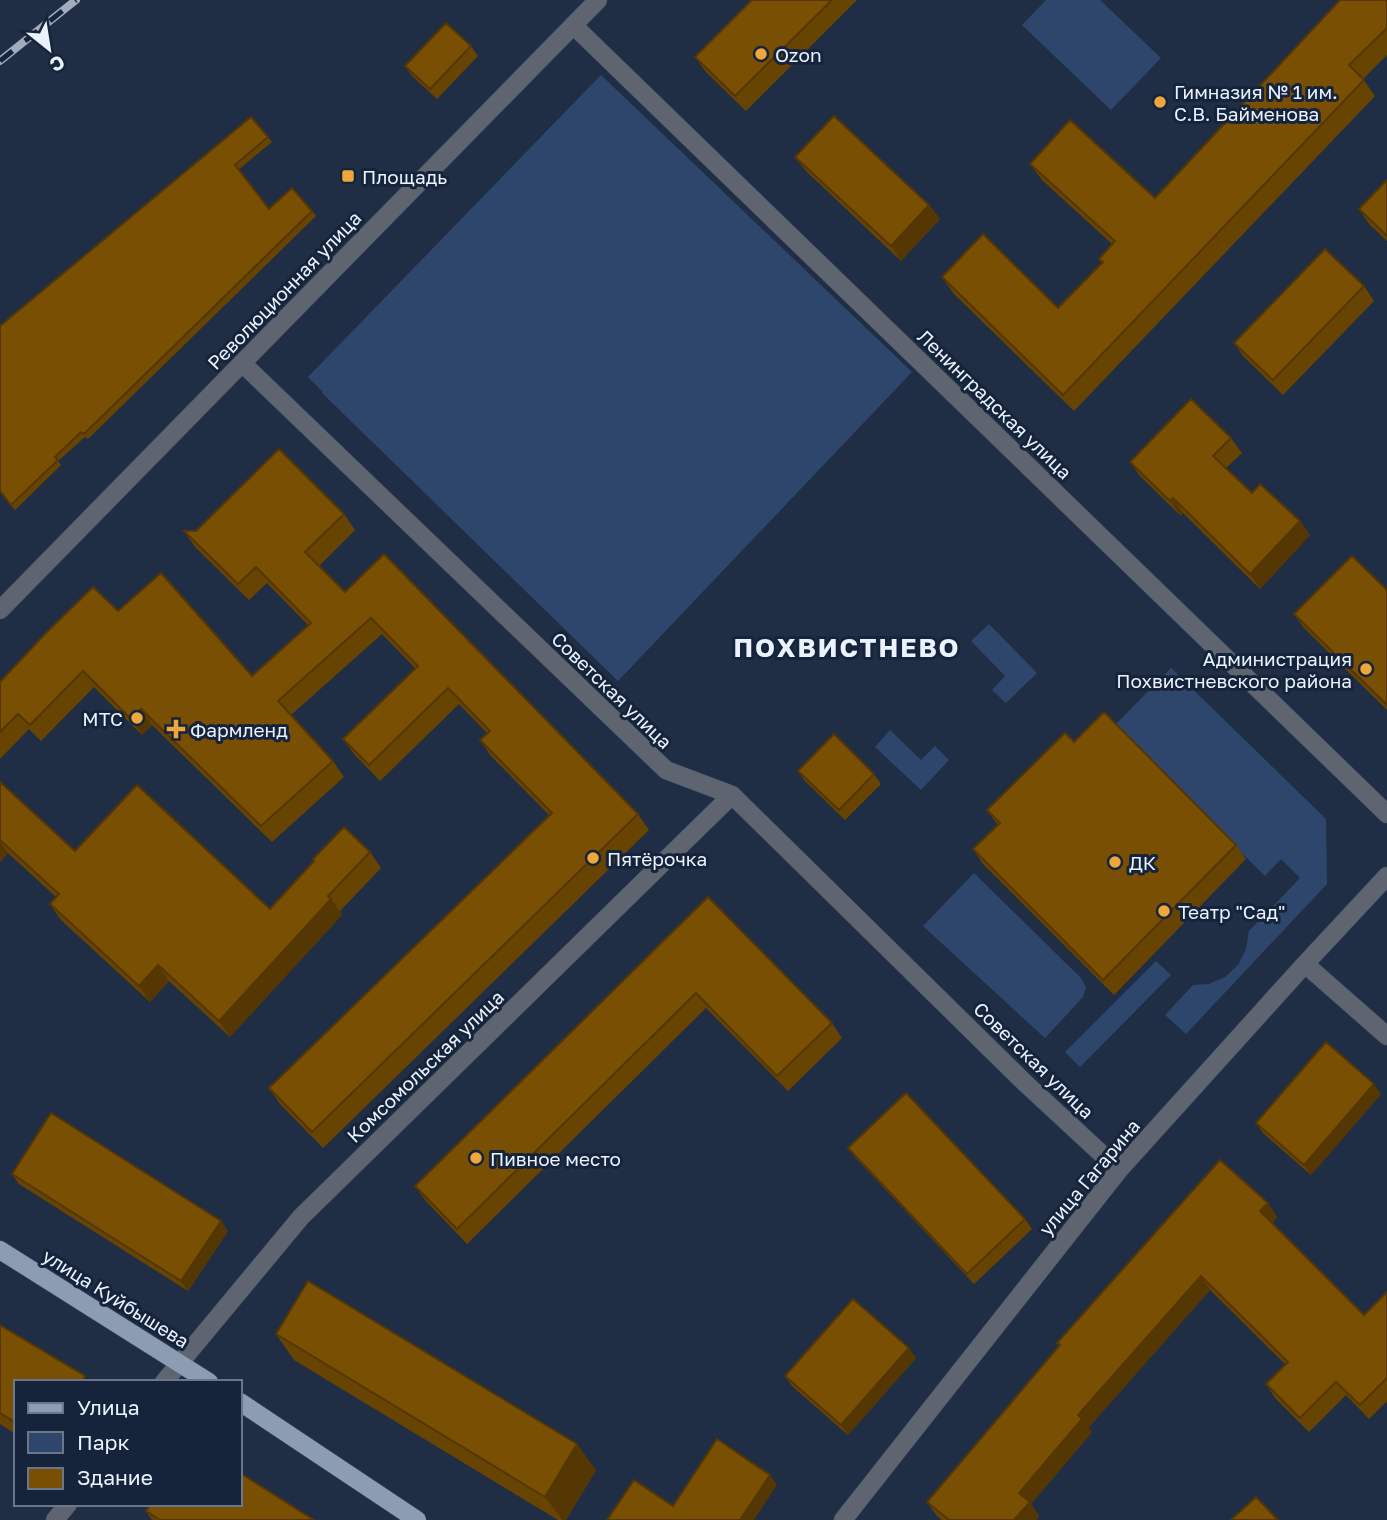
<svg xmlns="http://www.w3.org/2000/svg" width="1387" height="1520" viewBox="0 0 1387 1520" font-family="'Golos Text',sans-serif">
<rect width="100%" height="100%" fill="#202e45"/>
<!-- green -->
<path fill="#2e466c" d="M1046,0H1100L1161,58L1111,110L1022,25Z
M601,75L912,372L618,681L322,393L323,392L308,377Z
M989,624L1037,673L1006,703L992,690L1005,676L971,641Z
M1171,668L1326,819L1327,884L1186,1034L1165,1015L1193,985L1209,984L1225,977L1238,965L1246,949L1249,931L1300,878L1281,859L1265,876L1114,726Z
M890,730L921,760L935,746L949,760L921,790L875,747Z
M974,873L1080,977L1086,987L1083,997L1045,1038L923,926Z
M1156,961L1171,975L1080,1067L1065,1052Z"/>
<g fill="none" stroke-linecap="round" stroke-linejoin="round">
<!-- minor casing -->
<g stroke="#3c495f" stroke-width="19">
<path id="minor" d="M573,25L1387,814
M242,363L666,770L732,795L1025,1083L1119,1170
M0,610L598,0
M1305,964L1387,1036
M164,1382L301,1217L732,795
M55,1520L68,1504
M843,1520L1119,1170L1305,964L1387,876"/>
</g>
<!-- major casing -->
<g stroke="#3c495f" stroke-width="19">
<path id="major" d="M0,1250L209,1382
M240,1402L417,1520"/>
</g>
<!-- minor -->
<use href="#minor" stroke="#5e6571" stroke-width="18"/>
<!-- major -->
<use href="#major" stroke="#8c9cb3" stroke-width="18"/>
<!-- rail casing -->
<g stroke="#a2acbc" stroke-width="8">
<path id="rail" d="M0,61L76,0"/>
</g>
<!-- rail -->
<use href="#rail" stroke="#16243b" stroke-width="5" stroke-dasharray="16" stroke-linecap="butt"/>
</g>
<!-- wall -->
<path fill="#684403" d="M752,0H857L746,111L706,72L695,57Z
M1387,0V55L1363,79L1375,96L1074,411L953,293L942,277L1058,308L1102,263L1099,259L1112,244L1042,180L1030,164L1155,198Z
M471,46L478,56L437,99L412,76L405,66Z
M268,137L272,142L238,170L269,209L312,211L316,216L88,439L85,437L58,461L61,465L15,510L0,492V326Z
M795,157L929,205L940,219L901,261L806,171Z
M1387,180V241L1369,224L1359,209Z
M1364,286L1374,301L1283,395L1244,357L1234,343Z
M1231,438L1242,453L1226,468L1252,493L1300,521L1310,535L1260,589L1183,513L1181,516L1140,476L1130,462Z
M344,514L355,530L319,566L345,592L638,814L649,830L323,1148L280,1104L269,1088L549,815L491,756L480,740L487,733L459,704L380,781L354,754L343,739L415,668L382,634L291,715L333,761L344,777L272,842L152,725L142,735L94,687L41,741L29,729L0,759V682L118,611L252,676L308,625L267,583L249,600L195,547L184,531H196Z
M1387,590V710L1304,628L1294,614Z
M1074,742L1236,845L1246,859L1114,995L983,864L973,849L998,825L987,810Z
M798,771L874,774L881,784L845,820L805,781Z
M0,782L75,851L270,909L370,852L381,868L340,911L342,915L230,1037L169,981L150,1002L61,920L50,904L56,897L8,853L0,862Z
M708,897L832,1023L842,1038L788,1091L706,1008L467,1244L425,1200L415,1186Z
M1381,1094L1311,1175L1263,1133L1256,1123Z
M848,1148L1025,1219L1032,1229L974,1284L855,1157Z
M12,1174L228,1231L188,1291L19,1184Z
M1268,1203L1277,1217L1272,1223L1364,1315L1387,1292V1401L1369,1419L1346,1395L1309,1432L1275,1398L1266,1384L1285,1364L1210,1290L1088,1428L1092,1432L1031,1504L1039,1516L1036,1520H942L937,1516L927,1502L1059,1346L1057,1343Z
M0,1325L16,1382V1434L0,1424Z
M276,1334L596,1470L566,1520H558L294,1360Z
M916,1358L848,1435L792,1386L785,1376Z
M146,1511L314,1520H152Z"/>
<!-- shaded-wall -->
<path fill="#553703" d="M929,205L940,219L901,261L891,246Z
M1173,498L1183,513L1181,516L1170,501Z
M1300,521L1310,535L1260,589L1250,574Z
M141,709L152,725L142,735L131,719Z
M0,842L8,853L0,862Z
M331,899L342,915L230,1037L219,1021Z
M158,965L169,981L150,1002L139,986Z
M1374,1084L1381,1094L1311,1175L1304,1165Z
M1268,1203L1277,1217L1270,1225L1260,1211Z
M221,1221L228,1231L188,1291L181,1281Z
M1201,1276L1210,1290L1088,1428L1092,1432L1031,1504L1039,1516L1036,1520H1014L1019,1493L1078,1415Z
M909,1348L916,1358L848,1435L841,1425Z
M577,1444L596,1470L566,1520H562L545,1497Z
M770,1475L777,1485L754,1520H740Z"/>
<!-- building -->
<path fill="#794f04" stroke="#553703" stroke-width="2" d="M752,0H832L735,96L695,57Z
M1340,0H1387V28L1349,65L1364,80L1063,395L942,277L983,234L1058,308L1103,262L1099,259L1115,241L1030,164L1070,120L1155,198Z
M446,23L471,46L430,89L405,66Z
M834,116L929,205L891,246L795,157Z
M251,117L268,137L235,165L269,209L292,188L312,211L84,434L81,432L55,457L58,460L11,505L0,491V326Z
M1387,180V236L1359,209Z
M1325,249L1364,286L1273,380L1234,343Z
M1191,399L1231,438L1213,456L1252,493L1260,484L1300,521L1250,574L1173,498L1170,501L1130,462Z
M279,449L344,514L305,552L345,592L384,554L638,814L312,1132L269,1088L552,813L480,740L490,731L448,688L369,765L343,739L418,666L371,618L278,701L333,761L261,826L141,709L131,719L83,671L30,725L18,714L0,732V682L45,634L93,587L118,611L161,573L252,676L311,623L256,567L238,584L184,531H196Z
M1352,556L1387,590V705L1294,614Z
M1104,712L1236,845L1103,980L973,849L1000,823L987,810L1065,733L1074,742Z
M834,734L874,774L839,810L798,771Z
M0,782L75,851L137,785L270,909L314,861L313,859L344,827L370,852L328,896L331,899L219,1021L158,965L139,986L50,904L59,894L0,840Z
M708,897L832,1023L777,1076L696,993L457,1229L415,1186Z
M1326,1042L1374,1084L1304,1165L1256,1123Z
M906,1093L1025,1219L967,1274L848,1148Z
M51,1113L221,1221L181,1281L12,1174Z
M1220,1160L1268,1203L1260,1211L1364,1315L1387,1292V1378L1360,1405L1336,1382L1300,1418L1266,1384L1288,1362L1201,1276L1078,1415L1082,1419L1019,1493L1030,1502L1014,1520H949L927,1502L1060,1345L1057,1343Z
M308,1281L577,1444L545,1497L276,1334Z
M853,1299L909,1348L841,1425L785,1376Z
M0,1325L85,1376L82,1382H16V1423L0,1413Z
M717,1439L770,1475L740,1520H607L634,1480L673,1506Z
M240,1473L314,1520H160L146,1511L151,1504H240Z
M1256,1497L1278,1520H1231Z"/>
<!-- markers -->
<g fill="#eea73d" stroke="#16243b" stroke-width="2.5">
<circle cx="761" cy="54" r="7"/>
<circle cx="1160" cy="102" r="7"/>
<rect x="341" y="169" width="14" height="14" rx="3.5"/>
<circle cx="1366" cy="669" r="7"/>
<circle cx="137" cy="718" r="7"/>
<path d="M172.5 718.5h7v7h7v7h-7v7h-7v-7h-7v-7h7z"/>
<circle cx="593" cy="858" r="7"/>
<circle cx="1115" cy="862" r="7"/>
<circle cx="1164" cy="911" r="7"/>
<circle cx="476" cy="1158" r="7"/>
</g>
<g text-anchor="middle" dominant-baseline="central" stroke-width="6" stroke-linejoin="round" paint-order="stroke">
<!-- poi labels -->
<g font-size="19" fill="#eaf2fe" stroke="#16243b" text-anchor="start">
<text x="775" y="54">Ozon</text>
<text x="1174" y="91">Гимназия № 1 им.<tspan x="1174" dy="22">С.В. Байменова</tspan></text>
<text x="362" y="176">Площадь</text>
<text x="1352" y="658" text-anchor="end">Администрация<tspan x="1352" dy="22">Похвистневского района</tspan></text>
<text x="123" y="718" text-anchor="end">МТС</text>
<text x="190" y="729">Фармленд</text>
<text x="607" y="858">Пятёрочка</text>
<text x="1129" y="862">ДК</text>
<text x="1178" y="911">Театр "Сад"</text>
<text x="490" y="1158">Пивное место</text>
</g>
<!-- street labels -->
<g font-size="19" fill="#eaf2fe" stroke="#16243b">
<text transform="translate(284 290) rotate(-46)">Революционная улица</text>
<text transform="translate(995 404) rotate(44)">Ленинградская улица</text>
<text transform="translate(612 690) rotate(44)">Советская улица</text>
<text transform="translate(1034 1060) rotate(44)">Советская улица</text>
<text transform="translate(425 1066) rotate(-44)">Комсомольская улица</text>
<text transform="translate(1089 1177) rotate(-50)">улица Гагарина</text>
<text transform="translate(116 1298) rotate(32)">улица Куйбышева</text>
</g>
<!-- district labels -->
<g font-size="26" font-weight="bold" letter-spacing="2" fill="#eaf2fe" stroke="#16243b">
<text x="847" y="647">ПОХВИСТНЕВО</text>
</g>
</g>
<!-- legend -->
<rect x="14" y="1380" width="228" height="126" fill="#16243b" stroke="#6b7689" stroke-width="2"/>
<rect x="28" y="1403" width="35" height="10" fill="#8c9cb3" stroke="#6b7689" stroke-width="2"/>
<text x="77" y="1415" font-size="21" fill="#eaf2fe">Улица</text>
<rect x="28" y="1432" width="35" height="21" fill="#2e466c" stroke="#6b7689" stroke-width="2"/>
<text x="77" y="1450" font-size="21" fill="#eaf2fe">Парк</text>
<rect x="28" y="1468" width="35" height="21" fill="#794f04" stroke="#6b7689" stroke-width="2"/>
<text x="77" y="1485" font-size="21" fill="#eaf2fe">Здание</text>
<!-- north arrow -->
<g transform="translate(49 49) rotate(150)" stroke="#16243b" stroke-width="5" paint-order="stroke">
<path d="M0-5L12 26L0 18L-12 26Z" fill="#eaf2fe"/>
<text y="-10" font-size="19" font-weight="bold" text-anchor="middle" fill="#eaf2fe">С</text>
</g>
</svg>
